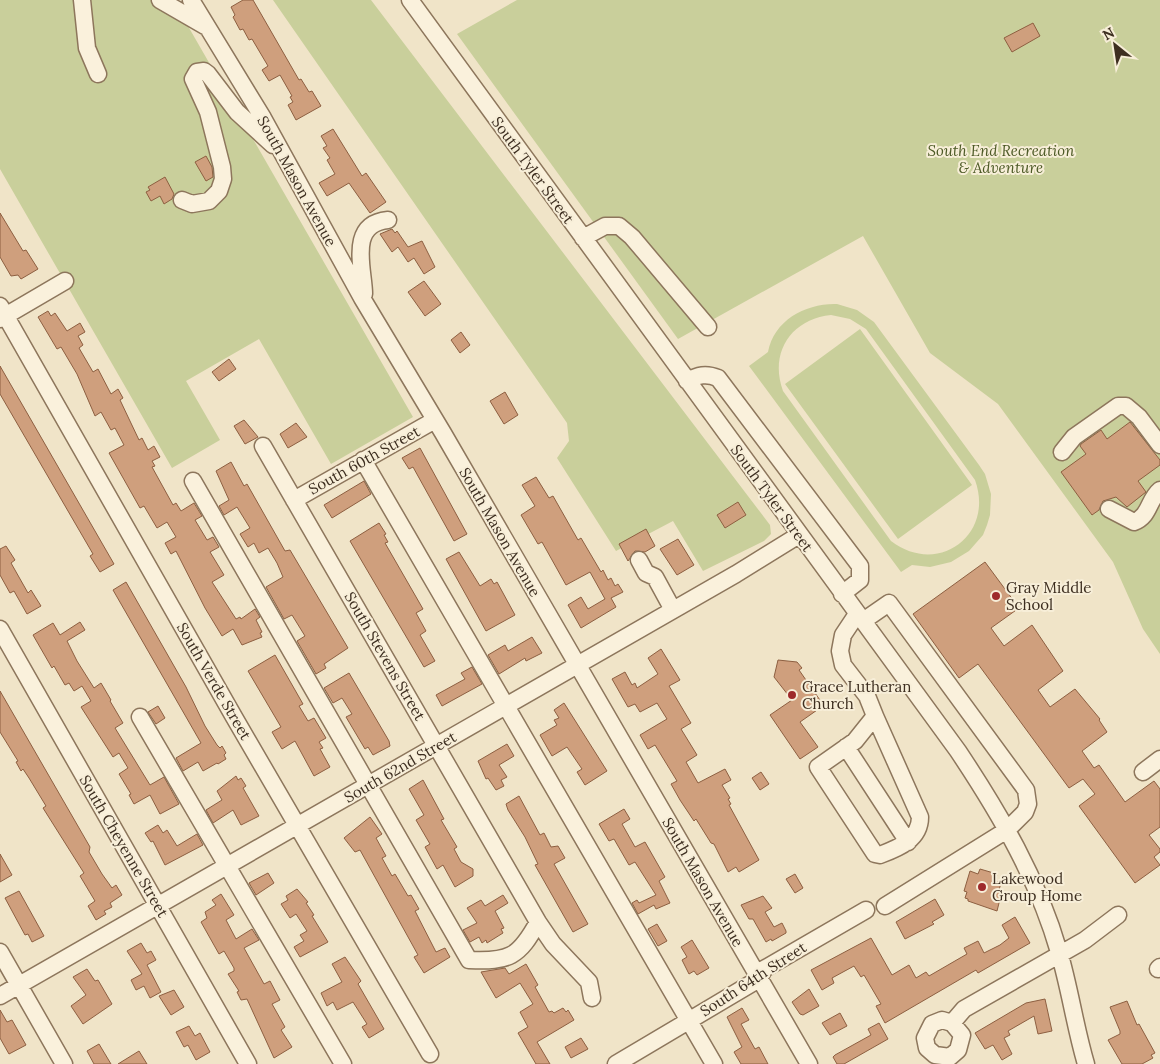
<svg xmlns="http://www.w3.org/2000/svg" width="1160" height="1064" viewBox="0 0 1160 1064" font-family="Lora,serif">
<rect width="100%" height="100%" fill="#f0e4c8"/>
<!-- green -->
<path fill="#c9cf9b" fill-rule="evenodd" d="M0,0H173L413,417L331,464L259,339L186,381L220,440L172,468L0,169Z
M273,0H371L770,525L771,534L764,541L703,571L673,521L616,551L557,458L569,441L567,423Z
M517,0H1160V654L1143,629L1113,562L998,404L930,353L863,236L678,339L457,34Z
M837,304L857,310L874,322L979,465L985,474L991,494L990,515L987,525L983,535L969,551L951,562L930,567L912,565L901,572L749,366L768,352C774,320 806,303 837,304ZM831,315L850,319L866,329L975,480C995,535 938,577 891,541L783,391C769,353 791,319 831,315Z
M860,329L972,485L898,539L785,384Z"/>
<!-- building -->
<path fill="#cf9f7d" stroke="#8d5f41" d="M243,0H253L299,80L301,79L309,92L312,91L321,106L296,120L288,105L293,102L290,97L292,96L280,75L269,81L262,70L268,66L252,39L249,40L243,29L240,30L233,17L235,15L231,7Z
M1033,23L1040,36L1012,52L1004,38Z
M333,129L362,176L366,173L386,202L370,213L349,183L327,196L319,183L335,174L327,160L330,158L323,148L327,146L321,136Z
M206,156L212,167L213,177L206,181L195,162Z
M165,177L174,194L172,199L164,204L160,196L151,201L146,192L150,190L148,187Z
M0,213L23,251L26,250L38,269L21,279L18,275L11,276L0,257Z
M392,229L395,233L397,231L408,247L422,241L435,267L424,274L414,258L408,262L398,247L392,252L380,234Z
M424,281L441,304L425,316L408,292Z
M48,311L51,316L55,313L67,331L80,323L85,332L78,336L83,345L79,348L93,372L98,369L111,394L118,389L123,398L120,400L139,440L142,438L148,450L154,446L160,457L152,461L155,466L152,467L173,505L176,503L181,511L194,503L202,516L195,520L207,540L213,537L219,547L210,552L224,575L212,582L236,619L240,617L241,619L255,609L260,617L256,620L262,632L260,633L262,637L242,645L233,629L222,636L205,608L176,551L171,554L165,543L176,537L167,522L157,528L144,506L140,508L109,453L124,445L115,428L111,430L101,412L95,416L77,374L61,347L57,349L38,317Z
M461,332L470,345L460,353L451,340Z
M229,359L236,369L219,381L212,372Z
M0,366L114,564L100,572L90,556L93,554L0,394Z
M505,392L518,415L504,424L490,401Z
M244,420L258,437L245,444L234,426Z
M1130,422L1160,460V465L1138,481L1146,492L1127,507L1116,497L1103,501L1099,510L1092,515L1061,472L1086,454L1080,446L1081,444L1101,430L1107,439Z
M296,423L307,437L288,448L280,434Z
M420,448L467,534L454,541L413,467L409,469L402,458Z
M231,462L244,486L247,484L285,551L290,550L348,648L324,664L326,668L316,674L297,641L305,636L292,615L284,619L266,587L283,577L277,563L268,548L259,553L254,543L248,547L240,534L250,528L237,507L224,515L219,506L229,500L216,471Z
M536,477L549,498L553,496L578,540L581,538L601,572L603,570L608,580L611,578L615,586L618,584L623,592L611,598L616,607L581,628L568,605L581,597L588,609L605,599L590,572L566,585L542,542L538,544L521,515L535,506L522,485Z
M364,481L371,494L332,518L324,505Z
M738,502L746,515L725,528L717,515Z
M379,523L386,534L384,535L388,542L385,543L423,609L416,613L426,631L420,635L435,661L424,667L350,541Z
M646,529L655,546L645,552L635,551L628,561L619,544Z
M678,539L694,565L677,575L660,549Z
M6,546L15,560L11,563L28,593L31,590L41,606L27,614L14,591L10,593L0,575V549Z
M459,552L480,586L491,579L494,584L497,582L515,615L486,631L446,559Z
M985,562L1019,608L991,628L1004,646L1032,625L1063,671L1038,690L1050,707L1075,689L1100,719L1099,720L1107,732L1082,751L1094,768L1099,765L1125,802L1154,781L1160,789V827L1149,835L1160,849V852L1154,857L1160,865L1135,883L1079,806L1095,794L1083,779L1069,788L978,664L959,678L913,614Z
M126,582L186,687L205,726L217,745L220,748L222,746L226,753L224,755L226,759L218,764L217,763L203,771L198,762L183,771L176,758L201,743L113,590Z
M80,622L85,630L67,641L77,661L94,688L101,683L111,700L110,701L123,723L115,728L150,785L164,777L179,804L160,814L150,795L134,804L129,795L131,794L119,774L128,768L119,753L113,757L81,707L91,701L82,686L74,691L69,683L65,685L54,666L52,668L33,635L53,623L60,635Z
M532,637L542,653L526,661L525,658L499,674L488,655L505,645L508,651Z
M661,649L680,680L669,686L691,723L681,729L697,755L686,762L698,783L725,769L731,780L722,785L730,798L728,799L731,804L729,805L759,860L739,872L736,867L728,872L714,844L711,843L696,819L694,821L680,800L671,784L677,781L655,745L648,749L640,735L667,719L657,703L640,712L635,704L628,707L612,679L625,672L632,685L635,683L637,688L658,674L648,658Z
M275,655L303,704L299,706L308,721L314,718L326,738L319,742L323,748L320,749L330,767L314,776L295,741L282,749L272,732L281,727L248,671Z
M778,660L797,662L802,668L799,670L822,703L820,708L800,722L818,747L800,759L770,715L792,700L774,677Z
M472,667L482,684L442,706L436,695L465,679L461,673Z
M349,673L389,741L390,746L373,755L368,747L365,749L346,717L352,714L342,698L333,703L324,688Z
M0,691L90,847L89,852L102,874L112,888L116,885L122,895L110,903L112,907L104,911L106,914L96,920L88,906L95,901L80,876L84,873L43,808L46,806L29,778L23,769L21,771L16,762L18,761L0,732Z
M564,703L607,771L585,785L577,772L582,769L567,747L552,756L540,735L557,725L554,720L559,718L554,710Z
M158,706L165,718L156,724L148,712Z
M507,744L514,756L499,765L507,777L501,780L504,786L496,790L488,778L486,779L478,761Z
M761,772L769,784L760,790L752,778Z
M236,776L238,780L241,778L246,786L243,788L259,816L241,825L233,810L213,823L206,810L222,800L217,791Z
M423,780L444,819L441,820L457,847L454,849L461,862L473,869V876L455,887L443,865L437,869L425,847L430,844L416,820L424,815L409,789Z
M519,796L540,835L544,833L551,847L558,846L565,858L554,864L588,924L573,932L535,865L538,864L525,837L508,810L506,804Z
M624,809L630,819L622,824L635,847L645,842L665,877L659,881L670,903L656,909L654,905L638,914L632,903L637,900L639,903L656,895L635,862L629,865L614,839L609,841L599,824Z
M370,817L382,834L376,838L386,856L382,858L392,876L395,874L408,896L411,895L419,909L415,911L436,952L445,948L450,957L424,973L414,957L418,955L360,850L355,852L344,838Z
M158,825L163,833L167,830L177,846L197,834L203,845L165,865L153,841L151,842L145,833Z
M0,854L12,875L0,882Z
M980,869L997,874L995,881L1001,883L999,890L1002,891L997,911L968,901V899L965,898L967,892L964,891L970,871L978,874Z
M268,873L274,883L256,895L249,883Z
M795,874L803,888L795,893L786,879Z
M297,889L308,902L306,903L314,915L312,916L328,942L300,957L294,947L304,941L300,935L307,931L296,914L290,918L281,904L288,900L286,896Z
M19,891L44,936L32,942L28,934L25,935L5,898Z
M221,894L234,915L226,920L236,939L252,929L259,940L244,948L264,984L270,981L280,1000L272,1004L285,1027L281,1030L292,1047L274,1058L247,999L241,1000L237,992L239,991L228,974L234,971V968L224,951L219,954L201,922L207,918L205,912L216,905L212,900Z
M503,895L508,903L495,911L504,928L501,929L503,933L487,943L486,940L482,943L479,937L470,942L463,930L477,923L467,908L481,900L485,906Z
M763,896L772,908L765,912L774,927L782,923L786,931V933L772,941L771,939L766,942L753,919H749L741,905Z
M935,899L944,915L932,922L934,924L905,939L896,922Z
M1015,917L1030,943L978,973L976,970L885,1023L876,1006L881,1004L864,975L861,977L854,966L832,978L834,983L822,990L811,970L871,938L892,975L909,965L916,978L926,972L929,976L967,954L964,948L978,941L984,953L1000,945L1009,938L1002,925Z
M657,924L667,941L658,946L648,929Z
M692,940L709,968L697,975L694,971L689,974L682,960L687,957L681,947Z
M141,943L147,953L151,951L156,960L147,965L161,992L150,998L144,986L136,990L131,980L142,974L127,951Z
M345,957L361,981L358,984L384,1029L369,1038L362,1027L367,1024L353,1002L337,1010L333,1002L327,1006L321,993L342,982L332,964Z
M526,964L538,985L535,987L549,1012L552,1011L554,1013L563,1008L566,1012L568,1010L574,1020L537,1042L550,1064H536L518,1033L528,1027L520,1012L533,1004L520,983L496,998L481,972L505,968L509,974Z
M87,969L95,981L98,980L112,1004L83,1024L71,1006L86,995L73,977Z
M809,989L819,1006L803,1015L800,1014L792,1002Z
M174,990L184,1007L171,1015L159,996Z
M1045,999L1052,1031L1038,1034L1034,1016L1008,1031L1010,1035L1004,1038L1012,1054L1002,1060L993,1045L985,1049L975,1033L1026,1003Z
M1127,1001L1137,1025L1139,1024L1155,1053L1151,1055L1153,1058L1142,1064H1122L1108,1040L1120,1034V1031L1110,1007Z
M742,1008L749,1020L741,1024L755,1049L759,1047L768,1064H741L734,1052L742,1047L727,1017Z
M0,1010L7,1022L12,1020L26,1045L9,1054L0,1038Z
M840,1013L847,1026L830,1035L822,1023Z
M879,1023L888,1039L844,1064H837L833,1057L835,1055L871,1035L868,1029Z
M189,1026L195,1036L200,1033L210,1052L196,1060L188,1045L184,1047L176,1032Z
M581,1038L588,1049L571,1058L565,1047Z
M99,1044L111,1064H94L87,1051Z
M139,1051L147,1064H118Z"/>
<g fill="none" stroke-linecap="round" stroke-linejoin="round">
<!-- minor casing -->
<g stroke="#8d765c" stroke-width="19">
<path id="minor" d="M82,0L87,48L98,74
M160,0L205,26
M191,0L263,118L362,298L443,433L809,1064
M410,0L958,751C1000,814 1038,879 1059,952C1070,989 1075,1027 1086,1064
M182,200L192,204L209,201L219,191L223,179L222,167L208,112L193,79L197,72L204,71L208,74L237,112L273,145
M583,238L605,226H619L632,237L708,327
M364,294C364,270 347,224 388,220
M0,306L234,717L430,1054
M0,319L65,281
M687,381C698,375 706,373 718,378L860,566V580L842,594
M263,446L538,922L553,944L589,982L592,998
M1062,452L1074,437L1118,406H1126L1139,417L1160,445
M363,460L714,1064
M193,481L469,960C509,962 519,957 538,922
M294,500L435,420
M1109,509L1134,522C1150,516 1148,500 1160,490
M639,560L646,573L655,577L673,610
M857,614L843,635L840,651L843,665L867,696L875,716L855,741L818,767L875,854L880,855C898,848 920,840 920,817L875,716
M863,621L889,603L1026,790L1028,804L1025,812L1007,830L885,906
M0,629L248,1064
M140,717L343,1064
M846,747L908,842
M1143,772L1160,759
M0,952L64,1064
M1158,969L1160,967
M0,996L736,574L799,535
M952,1023L962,1035L958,1050L950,1057L935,1055L927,1048L925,1038L932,1024L942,1020L952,1023L964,1009L1085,940L1118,915
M616,1064L759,979L764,969L866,910"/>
</g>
<!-- minor -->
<use href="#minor" stroke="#faf1dc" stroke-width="16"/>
</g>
<!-- markers -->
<g fill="#9e2a2b" stroke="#f7eed8" stroke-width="2">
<circle cx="996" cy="596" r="5"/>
<circle cx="792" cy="695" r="5"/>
<circle cx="982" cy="887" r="5"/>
</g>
<g text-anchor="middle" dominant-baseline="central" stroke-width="4" stroke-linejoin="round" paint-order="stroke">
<!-- park labels -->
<g font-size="15" font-style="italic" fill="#4d5a26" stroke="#f7eed8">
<text x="1001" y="150">South End Recreation<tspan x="1001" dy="17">&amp; Adventure</tspan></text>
</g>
<!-- street labels -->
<g font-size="15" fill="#3d2e20" stroke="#f7eed8">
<text transform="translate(533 170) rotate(54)">South Tyler Street</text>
<text transform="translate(297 181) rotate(61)">South Mason Avenue</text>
<text transform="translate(364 460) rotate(-29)">South 60th Street</text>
<text transform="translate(772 498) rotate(54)">South Tyler Street</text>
<text transform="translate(500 532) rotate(60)">South Mason Avenue</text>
<text transform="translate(385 656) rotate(60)">South Stevens Street</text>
<text transform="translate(214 681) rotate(60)">South Verde Street</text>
<text transform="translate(400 767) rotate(-30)">South 62nd Street</text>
<text transform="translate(124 846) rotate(60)">South Cheyenne Street</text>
<text transform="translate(703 882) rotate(60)">South Mason Avenue</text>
<text transform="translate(753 979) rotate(-33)">South 64th Street</text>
</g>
<!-- poi labels -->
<g font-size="15" fill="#3d2e20" stroke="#f7eed8" text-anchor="start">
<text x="1006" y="587">Gray Middle<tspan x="1006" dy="17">School</tspan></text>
<text x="802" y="686">Grace Lutheran<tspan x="802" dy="17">Church</tspan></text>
<text x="992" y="878">Lakewood<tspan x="992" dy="17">Group Home</tspan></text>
</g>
</g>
<!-- north arrow -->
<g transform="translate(1115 45) rotate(330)" stroke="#f7eed8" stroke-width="4" paint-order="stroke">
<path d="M0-4L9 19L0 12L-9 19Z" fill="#3d2e20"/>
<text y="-8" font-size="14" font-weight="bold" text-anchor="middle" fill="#3d2e20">N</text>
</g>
</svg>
